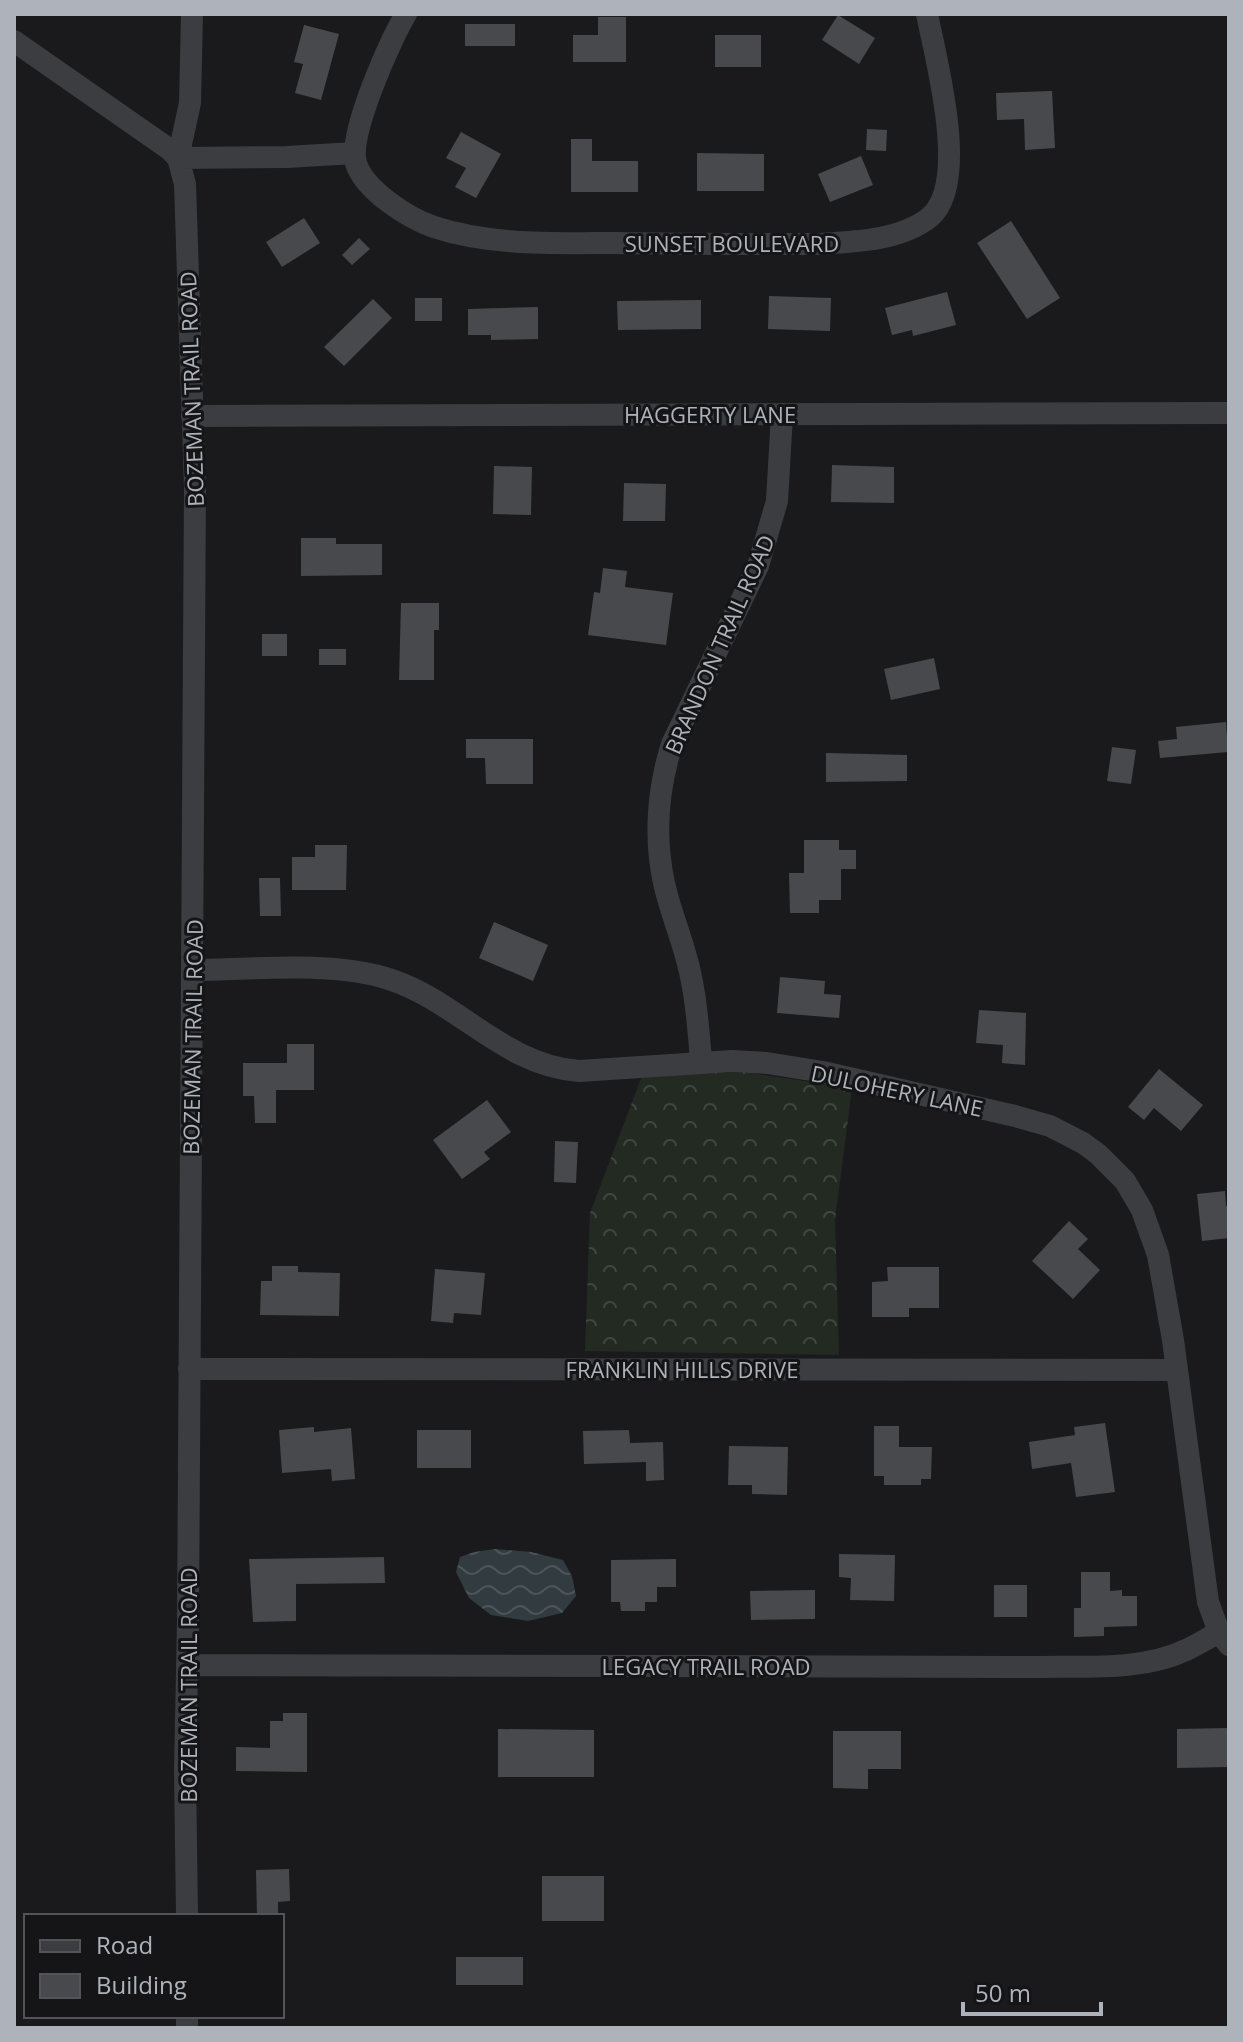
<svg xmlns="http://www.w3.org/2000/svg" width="1243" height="2042" viewBox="0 0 1243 2042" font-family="'Open Sans',sans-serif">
<defs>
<pattern id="forest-crowns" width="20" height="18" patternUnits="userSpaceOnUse" patternTransform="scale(2)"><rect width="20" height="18" fill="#222a22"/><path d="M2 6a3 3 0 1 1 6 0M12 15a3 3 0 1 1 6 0" fill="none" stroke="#404640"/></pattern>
<pattern id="water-waves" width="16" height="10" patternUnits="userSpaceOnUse" patternTransform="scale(2)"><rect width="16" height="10" fill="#313b40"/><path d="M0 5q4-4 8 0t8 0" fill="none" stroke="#4c555a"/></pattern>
</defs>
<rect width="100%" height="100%" fill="#1a1a1c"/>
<!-- forest -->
<path fill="url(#forest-crowns)" d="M744,1072L852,1088L835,1220L839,1355L585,1351L590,1213L642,1076Z"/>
<!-- water -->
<path fill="url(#water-waves)" d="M495,1549L531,1552L563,1560L572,1576L576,1596L562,1613L528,1621L491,1615L469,1598L456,1572L460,1557L474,1552Z"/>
<!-- building -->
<path fill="#47494c" d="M838,15L875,38L859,64L822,40Z
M598,17H626V62H573V35H598Z
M465,24H515V46H465Z
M304,25L339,34L321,100L295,93L303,64L294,62Z
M715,35H761V67H715Z
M1052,91L1055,148L1025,150L1024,119L997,120L996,93Z
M867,129L887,130L886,151L866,150Z
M461,132L501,154L476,198L455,187L466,168L446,158Z
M571,139H592V161H638V192H571Z
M697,153L764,154V191H697Z
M861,156L873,185L830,202L818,174Z
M304,218L320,243L282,267L266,242Z
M1011,221L1060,298L1027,319L977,243Z
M359,238L370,249L352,265L342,255Z
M947,292L956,325L913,336L912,330L892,335L885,308Z
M769,296L831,298L830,331L768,329Z
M415,298H442V321H415Z
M373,299L392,318L344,366L324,347Z
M701,300V329L618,330L617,301Z
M538,307V339L491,340V335H468V309Z
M832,465L894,467V503L831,502Z
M494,466L532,467L531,515L493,514Z
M624,483L666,484L665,521H623Z
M301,538H336V544H382V575L301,576Z
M603,568L627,571L625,587L673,593L666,645L588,635L594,592L600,593Z
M401,603H439V630H434V680H399Z
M262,634H287V656H262Z
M319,649H346V665H319Z
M934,658L940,689L891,700L884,669Z
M1226,722L1228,752L1160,758L1158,741L1177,739L1176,727Z
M466,739H533V784H486L485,758H466Z
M1112,747L1136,750L1131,784L1107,781Z
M826,753L907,755V781L826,782Z
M804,840H839V850H856V869H841V900H819V913H790L789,873H804Z
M315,845H347L346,890H292V857H315Z
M259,878H280L281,916H260Z
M494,922L548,945L533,981L479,958Z
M780,977L825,981L824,994L841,995L839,1018L777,1013Z
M979,1010L1026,1013L1025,1065L1002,1063L1003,1045L976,1043Z
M287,1044H314V1090H276V1123H255L254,1096H243V1063H287Z
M1159,1069L1203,1105L1181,1131L1154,1108L1144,1120L1128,1107Z
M487,1100L511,1132L484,1152L490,1159L462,1179L433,1140Z
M555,1141L578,1142L576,1183L554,1182Z
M1225,1191L1226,1206L1229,1205V1238L1202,1241L1197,1194Z
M1069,1221L1088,1239L1078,1249L1100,1270L1073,1299L1032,1261Z
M272,1266H298V1272L340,1273L339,1316L260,1315L261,1281H272Z
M887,1267H939V1308H909V1317H872V1282L888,1281Z
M435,1269L485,1273L481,1315L454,1313L453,1323L431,1321Z
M1105,1423L1115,1492L1076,1497L1071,1463L1032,1469L1029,1442L1075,1435L1074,1427Z
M874,1426H899V1447H932L931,1479H921V1485H884V1476H874Z
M314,1427V1432L351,1428L355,1479L332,1481L331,1469L282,1473L279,1430Z
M417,1430H471V1468H417Z
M629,1430L630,1443L663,1442L664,1480L646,1481V1462L584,1464L583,1431Z
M729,1446L788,1447L787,1495L752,1494V1485H728Z
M839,1554L895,1555L894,1601L850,1600L851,1578L839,1577Z
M384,1557L385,1583L296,1584V1621L253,1622L249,1559Z
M676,1559V1587H657V1602H645V1611H621L620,1602H611V1560Z
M1081,1572H1110V1591L1122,1590V1596H1137V1626L1104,1627V1636L1074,1637V1608H1081Z
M994,1585H1027V1617H994Z
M815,1590V1619L751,1620L750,1591Z
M283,1713H307V1772L236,1771V1747L270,1748V1721H283Z
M1229,1728V1767L1177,1768V1729Z
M498,1729L594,1730V1777H498Z
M833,1731H901V1769H868V1789L833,1788Z
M289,1869L290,1901L278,1902V1916H257L256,1870Z
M542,1876H604V1921H542Z
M456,1957H523V1985H456Z"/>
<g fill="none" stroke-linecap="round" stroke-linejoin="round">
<!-- minor -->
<path stroke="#3b3d41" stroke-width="22" d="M406,14C390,41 348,134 356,163C364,190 408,218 434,227C492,246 556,243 616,243C683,244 750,244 817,244C853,242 900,241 930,217C970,183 936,60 927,14
M14,41L169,149L178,158L185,184L195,488L188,1622L185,1770L187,1916
M178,158L287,157L354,153
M178,158L190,103L192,14
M192,416L1229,413
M193,970C256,970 341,959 400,983C463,1008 508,1066 579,1071L732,1061L767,1063L823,1072L1015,1116L1050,1126L1083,1143L1098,1154L1125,1181L1142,1210L1158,1255L1173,1340L1208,1602L1219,1632L1229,1645
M701,1062C699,1033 697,1005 691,977C685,945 671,915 664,883C654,837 658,788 672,744L758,566L777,501L782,414
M189,1369L1176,1370
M187,1665L1039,1667C1086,1666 1142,1671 1186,1650C1197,1645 1208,1638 1219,1632
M187,2028V2016"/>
</g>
<g text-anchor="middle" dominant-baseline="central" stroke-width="6" stroke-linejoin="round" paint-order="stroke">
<!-- street labels -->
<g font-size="22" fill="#aeb3bb" stroke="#151517">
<text x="732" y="243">SUNSET BOULEVARD</text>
<text transform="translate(191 389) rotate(-92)">BOZEMAN TRAIL ROAD</text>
<text x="710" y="414">HAGGERTY LANE</text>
<text transform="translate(719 644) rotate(-66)">BRANDON TRAIL ROAD</text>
<text transform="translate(192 1037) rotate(-89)">BOZEMAN TRAIL ROAD</text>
<text transform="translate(897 1090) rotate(12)">DULOHERY LANE</text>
<text x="682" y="1369">FRANKLIN HILLS DRIVE</text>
<text x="706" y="1666">LEGACY TRAIL ROAD</text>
<text transform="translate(188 1685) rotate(-90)">BOZEMAN TRAIL ROAD</text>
</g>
</g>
<!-- border -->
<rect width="1243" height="2042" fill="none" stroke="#aeb3bb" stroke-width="32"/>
<!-- legend -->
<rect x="24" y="1914" width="260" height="104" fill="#151517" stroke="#525459" stroke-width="2"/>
<rect x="40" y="1940" width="40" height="12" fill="#3b3d41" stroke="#525459" stroke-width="2"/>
<text x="96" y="1954" font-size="24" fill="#aeb3bb">Road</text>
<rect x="40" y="1974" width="40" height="24" fill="#47494c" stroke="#525459" stroke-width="2"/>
<text x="96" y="1994" font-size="24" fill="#aeb3bb">Building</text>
<!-- scale -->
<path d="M963 2002v12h138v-12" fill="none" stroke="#aeb3bb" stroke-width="4"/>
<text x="975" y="2002" font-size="24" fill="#aeb3bb" stroke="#151517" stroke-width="6" paint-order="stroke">50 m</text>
</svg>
